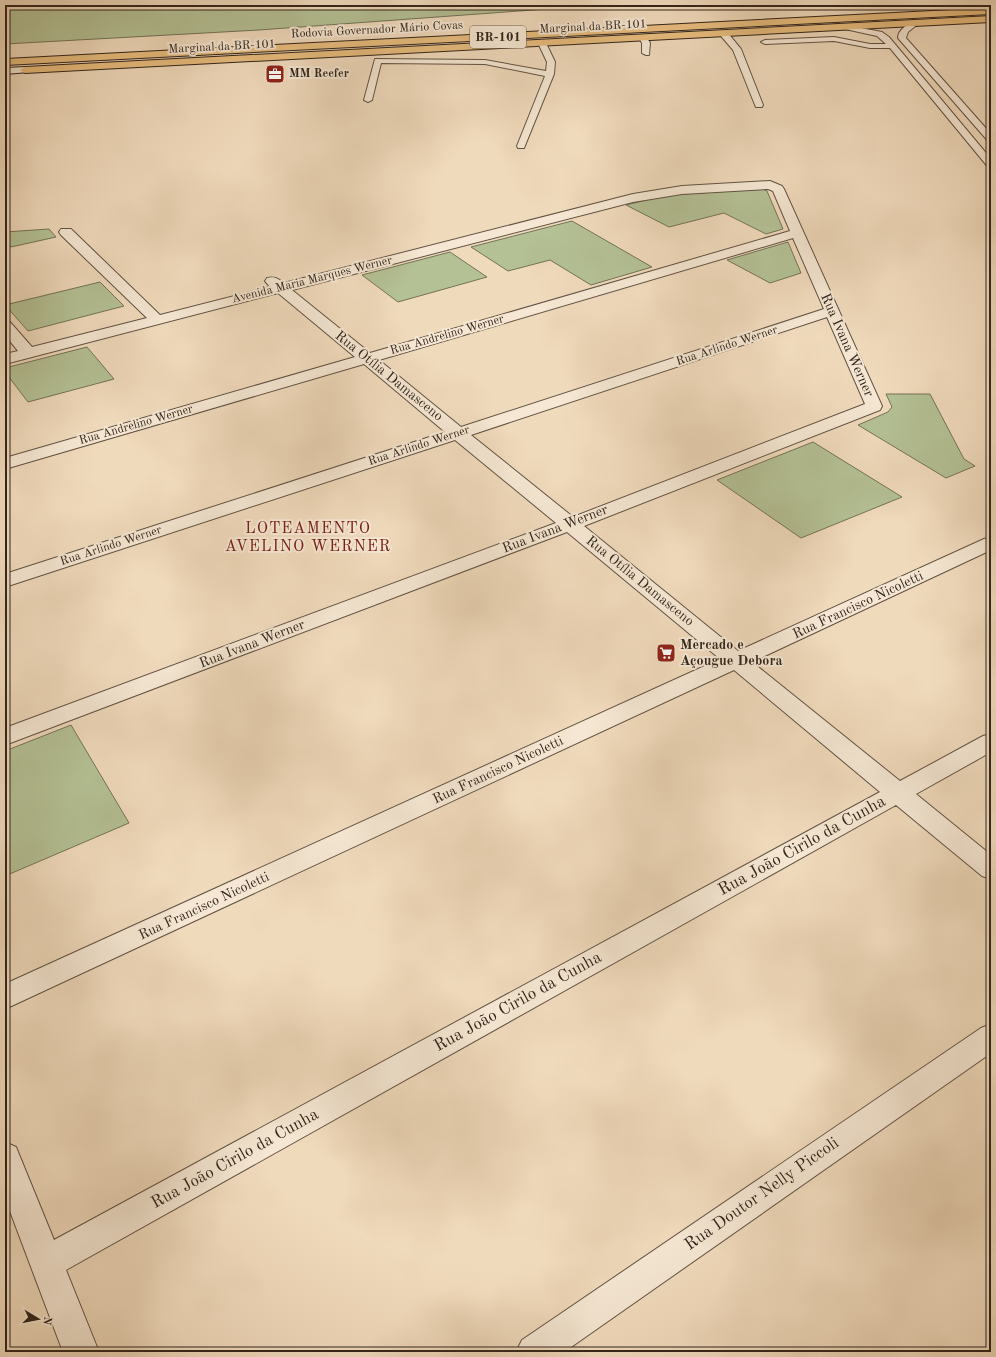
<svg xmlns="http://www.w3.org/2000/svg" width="996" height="1357" viewBox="0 0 996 1357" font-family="'Old Standard TT',serif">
<rect width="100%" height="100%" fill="#f0dabc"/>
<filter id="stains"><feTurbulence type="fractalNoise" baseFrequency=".005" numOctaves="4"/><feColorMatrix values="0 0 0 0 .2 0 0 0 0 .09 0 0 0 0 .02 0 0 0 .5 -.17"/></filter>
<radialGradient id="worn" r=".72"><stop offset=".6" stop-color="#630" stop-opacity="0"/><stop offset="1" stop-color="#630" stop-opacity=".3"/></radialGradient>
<!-- green -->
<path fill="#b4c195" stroke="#737358" d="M39,5H628L574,7L259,30L5,44V9Z
M763,189L767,191L783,229L766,234L724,213L669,227L626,205L667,195Z
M572,221L652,267L591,285L550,260L508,271L471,247Z
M49,229L56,237L11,247L5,240V232Z
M788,242L801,273L770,283L727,260Z
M450,252L487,277L398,302L362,275Z
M100,282L124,306L28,331L5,305Z
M87,347L114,379L28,402L5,372V368Z
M886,394H930L964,459L975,466L946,478L858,425L888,412L892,407Z
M813,442L902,497L801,538L717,480Z
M71,725L129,823L5,876V751Z"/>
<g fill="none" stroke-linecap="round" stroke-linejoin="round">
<!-- lane casing -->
<g stroke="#625244" stroke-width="2">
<path id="lane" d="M912,21H918L919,23L908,32L906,38L991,134V142L988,141L898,38C898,30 906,26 912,21Z
M845,25L882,32L889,37L991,159V168L988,167L890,48H870L834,41L765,44L761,42L765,40L834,37L870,44H886L877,36L845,29Z
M721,32H727L741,49L763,105L762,107H756L755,105L733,50L721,36Z
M640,36H646L650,43L649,55H646L642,53V43L639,38Z
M539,41H545L555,62L554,74L524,148H518L517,146L545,76L485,64L381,63L372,100L368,102L364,100L375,59L485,60L546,71L547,62L538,43Z"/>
</g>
<!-- street casing -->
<g stroke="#625244" stroke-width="2">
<path id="street" d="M770,181L782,186L784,189L882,406L880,410L584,526L738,651L984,539L991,537V550L752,662L900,781L983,736L991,734V752L916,794L991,855V879L982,876L896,805L66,1270L99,1352H63L5,1198V1142L16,1147L54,1240L880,792L734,670L5,1009V984L720,659L567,532L5,745V728L556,523L455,440L5,587V574L445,432L364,364L5,469V458L355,357L278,293L5,364V354L18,351L5,335V320L10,322L32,347L147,318L61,235L59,232L61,229H71L160,315L270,287L265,281L267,278C275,276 278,279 284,283L633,194L682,186ZM768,189L773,191L790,231L370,353L292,290L633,202L682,194ZM793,238L824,309L461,427L379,360ZM827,317L865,404L573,517L471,435Z
M991,1024V1053L564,1352H516L522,1340L981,1028Z"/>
</g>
<!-- secondary casing -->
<g stroke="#32251c" stroke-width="2">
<path id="secondary" d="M25,67L29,68L30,70L29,72L5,74V68Z"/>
</g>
<!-- primary casing -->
<g stroke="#32251c" stroke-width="2">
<path id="primary" d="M991,16V22L25,73L20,70L25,67Z"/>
</g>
<!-- highway casing -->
<g stroke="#32251c" stroke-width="2">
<path id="highway" d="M991,8V14L5,65V59Z"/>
</g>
<!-- lane -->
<use href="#lane" fill="#f5e7d3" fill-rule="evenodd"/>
<!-- street -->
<use href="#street" fill="#f5e7d3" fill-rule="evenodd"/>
<!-- secondary -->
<use href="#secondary" fill="#f5e7d3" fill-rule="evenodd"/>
<!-- primary -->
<use href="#primary" fill="#e8bd7e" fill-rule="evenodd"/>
<!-- highway -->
<use href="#highway" fill="#e8bd7e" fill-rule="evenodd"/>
</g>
<!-- icons -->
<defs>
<g id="office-square" transform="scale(1)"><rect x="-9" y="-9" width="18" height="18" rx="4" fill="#8f2418" stroke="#f5e7d3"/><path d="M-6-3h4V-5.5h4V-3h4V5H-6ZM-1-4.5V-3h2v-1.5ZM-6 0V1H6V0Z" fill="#fff"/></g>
<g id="supermarket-square" transform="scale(1)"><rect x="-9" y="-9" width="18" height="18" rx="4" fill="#8f2418" stroke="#f5e7d3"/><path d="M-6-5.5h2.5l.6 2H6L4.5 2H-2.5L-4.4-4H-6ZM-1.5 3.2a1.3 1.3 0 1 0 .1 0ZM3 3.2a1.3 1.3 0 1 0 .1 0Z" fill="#fff"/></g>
</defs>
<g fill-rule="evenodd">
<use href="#office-square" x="275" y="74"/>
<use href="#supermarket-square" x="666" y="653"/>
</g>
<g text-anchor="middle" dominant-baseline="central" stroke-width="4" stroke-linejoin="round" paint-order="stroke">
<!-- far-street labels -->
<g font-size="12" fill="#32251c" stroke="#f5e7d3">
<text transform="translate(593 27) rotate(-3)">Marginal da BR-101</text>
<text transform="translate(377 30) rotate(-3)">Rodovia Governador Mário Covas</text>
<text transform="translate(222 47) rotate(-3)">Marginal da BR-101</text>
<text transform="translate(312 280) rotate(-14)">Avenida Maria Marques Werner</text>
<text transform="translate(447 335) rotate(-16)">Rua Andrelino Werner</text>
<text transform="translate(727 346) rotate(-18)">Rua Arlindo Werner</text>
<text transform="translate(136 425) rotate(-16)">Rua Andrelino Werner</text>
<text transform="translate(419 446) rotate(-18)">Rua Arlindo Werner</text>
<text transform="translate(111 546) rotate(-18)">Rua Arlindo Werner</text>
</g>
<!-- far-poi labels -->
<g font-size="12" font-weight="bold" fill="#32251c" stroke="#f5e7d3" text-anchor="start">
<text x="289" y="74">MM Reefer</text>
</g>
<!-- shield labels -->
<rect fill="#f5e7d3" stroke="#6c5f53" stroke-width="1" x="470" y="26" width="56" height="22" rx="3"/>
<g font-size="13" font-weight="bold" fill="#32251c">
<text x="498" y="37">BR-101</text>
</g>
<!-- street labels -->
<g font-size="14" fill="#32251c" stroke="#f5e7d3">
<text transform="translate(847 345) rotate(66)">Rua Ivana Werner</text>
<text transform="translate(389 376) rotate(39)">Rua Otília Damasceno</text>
<text transform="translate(555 529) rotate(-21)">Rua Ivana Werner</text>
<text transform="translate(640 581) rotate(39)">Rua Otília Damasceno</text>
<text transform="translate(858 605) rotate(-25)">Rua Francisco Nicoletti</text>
<text transform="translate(252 644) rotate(-21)">Rua Ivana Werner</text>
<text transform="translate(498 770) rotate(-25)">Rua Francisco Nicoletti</text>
<text transform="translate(204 906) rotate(-25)">Rua Francisco Nicoletti</text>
</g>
<!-- poi labels -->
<g font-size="14" font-weight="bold" fill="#32251c" stroke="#f5e7d3" text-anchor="start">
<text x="680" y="645">Mercado e<tspan x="680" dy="16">Açougue Debora</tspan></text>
</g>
<!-- quarter labels -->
<g font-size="16" letter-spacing="1" fill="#7a1f14" stroke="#f5e7d3">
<text x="308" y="529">LOTEAMENTO<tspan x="308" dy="18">AVELINO WERNER</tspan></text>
</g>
<!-- near-street labels -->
<g font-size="17" fill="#32251c" stroke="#f5e7d3">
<text transform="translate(802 846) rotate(-29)">Rua João Cirilo da Cunha</text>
<text transform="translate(518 1002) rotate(-29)">Rua João Cirilo da Cunha</text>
<text transform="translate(235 1159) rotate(-29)">Rua João Cirilo da Cunha</text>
<text transform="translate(762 1194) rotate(-35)">Rua Doutor Nelly Piccoli</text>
</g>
</g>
<!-- margin -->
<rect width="996" height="1357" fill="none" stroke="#f0dabc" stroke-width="20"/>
<rect x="6" y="6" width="984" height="1345" fill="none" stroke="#32251c" stroke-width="2"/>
<rect x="10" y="10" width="976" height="1337" fill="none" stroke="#32251c"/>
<!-- north arrow -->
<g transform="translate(38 1319) rotate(100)" stroke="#f5e7d3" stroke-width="3" paint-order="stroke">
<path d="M0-3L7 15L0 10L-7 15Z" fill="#32251c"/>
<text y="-6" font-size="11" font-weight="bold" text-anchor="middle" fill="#32251c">N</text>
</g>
<rect width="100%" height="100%" filter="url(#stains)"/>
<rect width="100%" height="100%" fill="url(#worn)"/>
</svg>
